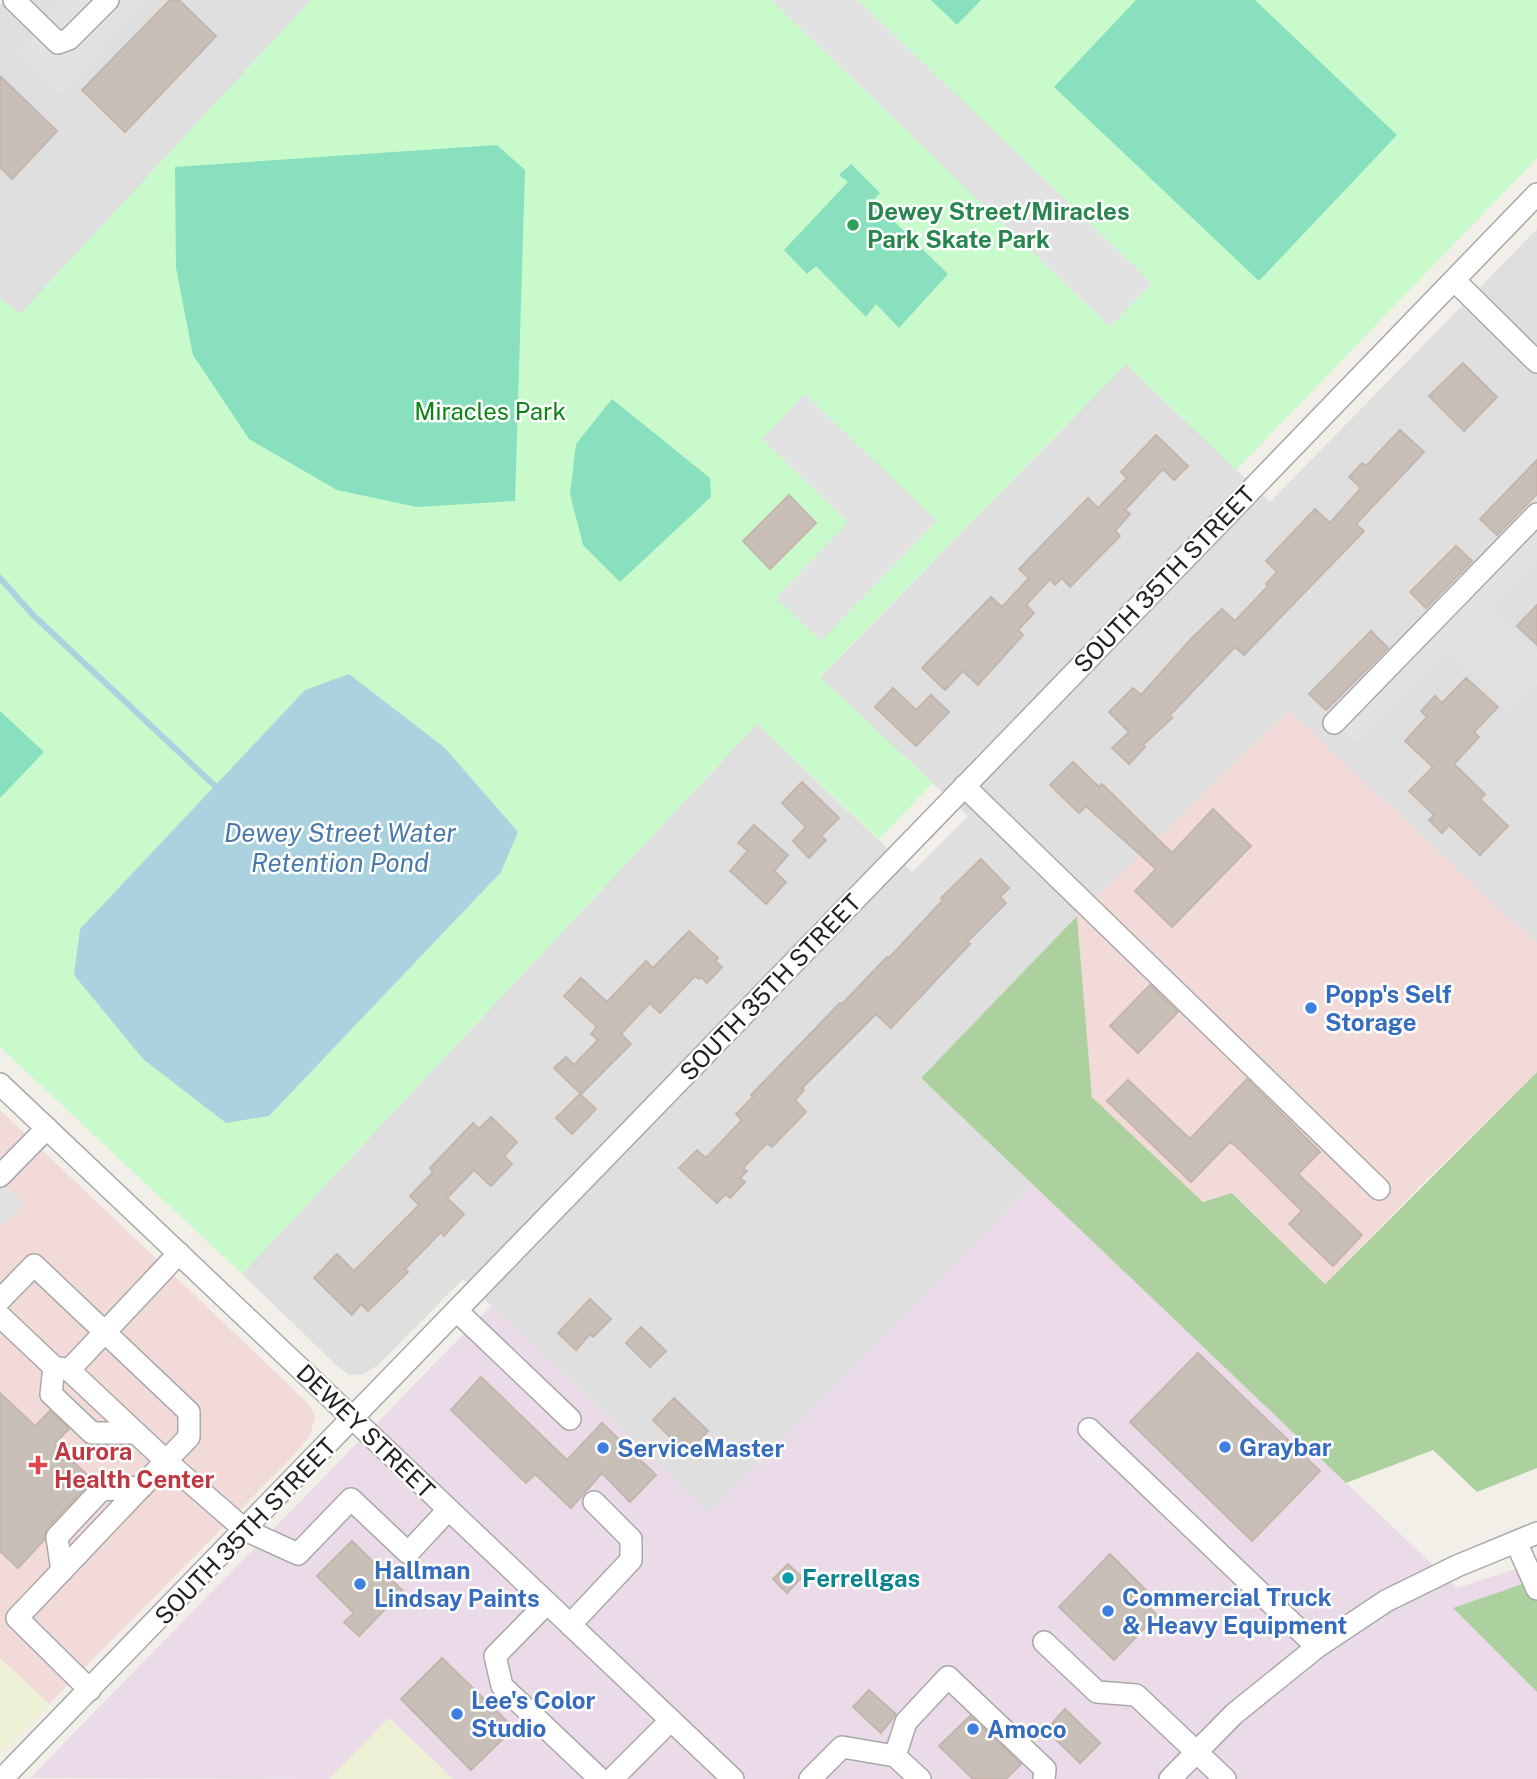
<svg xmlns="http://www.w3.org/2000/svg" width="1537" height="1779" viewBox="0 0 1537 1779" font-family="'Public Sans',sans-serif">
<rect width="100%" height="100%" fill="#f2efe9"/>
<!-- residential -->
<path fill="#e0dfdf" d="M5,0H311L20,315L0,298V5Z
M1537,229V946L1289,712L1077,916L921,1078L1033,1185L709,1513L463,1279L378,1365L364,1374L349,1375L335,1364L242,1274L757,724L912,872L968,816L820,678L1126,364L1270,502Z"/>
<!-- commercial -->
<path fill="#f2dad9" d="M1289,711L1537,944V1072L1421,1185L1325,1284L1233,1193L1203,1202L1092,1097L1077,916Z
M0,1110L310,1405L315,1417L310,1436L291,1458L49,1704L0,1658Z"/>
<!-- industrial -->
<path fill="#ebdbe8" d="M1033,1185L1457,1588L1537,1562V1779H453L389,1718L329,1779L30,1778L491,1306L709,1513Z"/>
<!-- farmland -->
<path fill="#eef0d5" d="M0,1658L49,1704L0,1753Z
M389,1718L453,1779H329Z"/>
<!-- forest -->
<path fill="#add19e" d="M1077,916L1092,1097L1203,1202L1232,1193L1325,1284L1537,1072V1468L1477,1492L1433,1450L1346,1483L921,1078Z
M1537,1579V1692L1453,1608Z"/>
<!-- park -->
<path fill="#c8facc" d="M311,0H1537V158L1236,470L1126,364L820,677L933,783L879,839L757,724L242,1274L0,1047V298L20,314Z"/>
<!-- pitch -->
<path fill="#88e0be" d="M931,0H981L957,25Z
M1136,0H1255L1397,135L1259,281L1054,87Z
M497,145L525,170L515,501L417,507L337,490L249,439L193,355L176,268L175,167Z
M851,164L880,193L873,201L948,274L899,328L876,304L866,317L816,266L807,274L784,250L848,182L839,175Z
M612,399L710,478L711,497L620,582L583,545L570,494L576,444Z
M0,711L44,752L0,798Z"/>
<!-- parking -->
<path fill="#e2e2e2" d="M65,0H148L59,93L16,51Z
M771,0H858L1152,283L1110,327Z
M805,394L937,521L821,641L776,598L848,522L762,439Z
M1537,499V560L1491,608L1537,653V683L1511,710L1447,648L1355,743L1326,716Z
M0,1180L24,1204L0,1228Z"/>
<!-- water -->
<path fill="#aad3df" d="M349,674L445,748L518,832L501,872L269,1116L226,1123L143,1059L74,975L80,929L305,690Z"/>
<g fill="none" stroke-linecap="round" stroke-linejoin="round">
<!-- stream -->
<path stroke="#aad3df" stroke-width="6" d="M0,578L33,615L214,785"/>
</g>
<!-- building -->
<path fill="#c7bfb8" stroke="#c4b6ab" stroke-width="2" d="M170,0H179L216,36L125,132L82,90Z
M0,76L57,131L12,179L0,167Z
M1463,363L1497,397L1464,431L1429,396Z
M1400,430L1424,452L1356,524L1364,531L1244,655L1235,647L1170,715L1172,718L1143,745L1145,747L1129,764L1112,748L1129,732L1109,712L1133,688L1141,695L1192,638L1222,609L1235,621L1268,586L1266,584L1277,572L1266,561L1315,509L1330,523L1361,488L1349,477L1362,463L1366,466Z
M1156,435L1188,466L1174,480L1163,469L1125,510L1130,514L1115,531L1120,536L1070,587L1062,578L1055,585L1050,579L1026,605L1034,613L1018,630L1023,635L978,685L963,671L945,690L922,668L991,597L1002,607L1029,578L1019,569L1088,498L1098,508L1127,478L1121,472Z
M1537,460V494L1497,535L1480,519Z
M789,495L816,523L770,569L743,541Z
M1456,546L1472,561L1426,608L1410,592Z
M1537,605V645L1517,626Z
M1371,631L1388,648L1326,710L1309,694Z
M1466,678L1498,707L1474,732L1479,737L1454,764L1485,794L1480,799L1508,826L1480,855L1449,825L1442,833L1429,820L1434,815L1409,791L1433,767L1405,741L1427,717L1421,711L1435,696L1442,703Z
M893,688L916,710L931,695L949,712L916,746L875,707Z
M1073,762L1099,787L1102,784L1172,853L1213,809L1251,846L1172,927L1135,891L1156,869L1086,806L1079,813L1050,785Z
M802,782L839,818L821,836L826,840L809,858L793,841L806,827L782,803Z
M754,825L788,855L774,871L786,882L766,904L730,871L748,851L738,843Z
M981,859L1009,888L1000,897L1006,903L967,942L970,944L891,1028L876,1014L802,1088L804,1090L795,1100L806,1112L772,1147L767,1143L743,1168L747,1171L740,1178L745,1182L730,1198L726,1194L717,1203L679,1168L697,1150L706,1158L742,1120L736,1114L753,1097L751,1095L840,1003L842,1004L887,957L889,958L943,900L941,898Z
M689,931L718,958L715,961L722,967L707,983L701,977L699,979L695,976L660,1013L650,1003L621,1034L631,1044L581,1094L554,1068L566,1057L574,1065L598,1040L591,1034L597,1027L564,996L581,978L607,1002L646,961L653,968Z
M1150,985L1178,1012L1138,1053L1110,1026Z
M1247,1079L1320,1152L1298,1174L1362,1235L1333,1266L1289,1224L1302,1211L1237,1147L1230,1142L1191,1182L1107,1101L1128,1080L1190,1139Z
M580,1094L596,1109L572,1134L556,1118Z
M491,1117L517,1142L504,1156L512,1164L491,1186L474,1170L447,1198L464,1214L444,1236L441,1232L405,1269L408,1272L368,1311L361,1304L352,1315L314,1278L337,1254L354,1271L419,1205L410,1196L433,1172L430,1168L473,1123L479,1129Z
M590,1299L611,1319L593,1337L590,1334L576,1350L558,1333Z
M641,1327L666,1351L650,1367L626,1343Z
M1198,1353L1320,1471L1252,1541L1130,1422Z
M481,1377L567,1460L602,1423L656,1475L630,1502L602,1473L571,1508L535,1474L526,1483L451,1410Z
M0,1393L35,1426L50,1411L69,1429L54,1444L93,1480L47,1528L44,1540L18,1568L0,1551Z
M674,1398L708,1431L686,1453L653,1420Z
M352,1541L403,1591L359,1636L344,1622L354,1613L317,1576Z
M1110,1554L1152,1596L1145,1603L1157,1615L1114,1660L1059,1607Z
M788,1564L802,1577L787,1593L773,1579Z
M442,1658L514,1728L471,1770L401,1699Z
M869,1690L896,1714L881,1733L853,1707Z
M1065,1709L1100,1743L1080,1763L1046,1730Z
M970,1716L1021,1764L1006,1779H973L939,1746Z"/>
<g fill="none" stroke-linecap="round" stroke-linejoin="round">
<!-- minor casing -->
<g stroke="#a9a9a9" stroke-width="24">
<path id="minor" d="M14,0L58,43L69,39L108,0
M1454,280L1537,362
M1334,723L1537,514
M964,786L1379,1189
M0,1084L733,1779
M0,1176L47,1128
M0,1300L34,1265L189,1412V1437L166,1461L69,1370C106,1331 143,1292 179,1253
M458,1312L570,1419
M0,1316L54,1367L65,1369
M54,1367L51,1394L92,1433H136
M1089,1429L1317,1647
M1516,1542L1537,1589
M62,1571L57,1537L101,1490L142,1487
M547,1603L495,1656L502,1686L600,1779
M570,1625L631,1560V1539L594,1502
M1044,1642L1097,1692L1136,1695L1225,1779
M90,1690L17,1618L166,1461L245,1530L298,1554L351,1499L408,1553L448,1510
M895,1756L906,1722L948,1677L1045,1769L1044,1779
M2,1779C517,1254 1025,722 1537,194
M612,1779L671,1720
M810,1779L842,1747L895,1756L920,1779
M1170,1779L1234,1714L1317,1647L1386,1601L1457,1566L1537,1533"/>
</g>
<!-- minor -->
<use href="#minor" stroke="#fff" stroke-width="21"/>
</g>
<!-- markers -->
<circle fill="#2e9e5b" stroke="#fff" stroke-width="2.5" cx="853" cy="225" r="7"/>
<g fill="#3f7fe0" stroke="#fff" stroke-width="2.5">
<circle cx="1311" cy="1008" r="7"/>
<circle cx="1225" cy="1447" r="7"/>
<circle cx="603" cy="1448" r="7"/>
<circle cx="360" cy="1584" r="7"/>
<circle cx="1108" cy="1611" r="7"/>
<circle cx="457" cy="1714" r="7"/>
<circle cx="973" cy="1729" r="7"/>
</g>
<path fill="#e0444e" stroke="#fff" stroke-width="2.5" d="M34.5 1454.5h7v7h7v7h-7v7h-7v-7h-7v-7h7z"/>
<circle fill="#0f9aa8" stroke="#fff" stroke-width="2.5" cx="788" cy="1578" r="7"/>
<g text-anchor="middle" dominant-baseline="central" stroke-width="5" stroke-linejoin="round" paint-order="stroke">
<!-- leisure labels -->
<g font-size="24" font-weight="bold" fill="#27864d" stroke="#fff" text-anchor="start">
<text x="867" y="211">Dewey Street/Miracles<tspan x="867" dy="28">Park Skate Park</tspan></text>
</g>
<!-- park labels -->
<g font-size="24" fill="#0c8416" stroke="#fff">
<text x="490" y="411">Miracles Park</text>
</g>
<!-- street labels -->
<g font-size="24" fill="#222" stroke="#fff">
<text transform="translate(1164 579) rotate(-46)">SOUTH 35TH STREET</text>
<text transform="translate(770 987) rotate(-46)">SOUTH 35TH STREET</text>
<text transform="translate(366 1431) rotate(44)">DEWEY STREET</text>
<text transform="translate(245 1531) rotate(-46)">SOUTH 35TH STREET</text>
</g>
<!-- shop labels -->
<g font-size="24" font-weight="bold" fill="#366cbe" stroke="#fff" text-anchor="start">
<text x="1325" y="994">Popp's Self<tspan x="1325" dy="28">Storage</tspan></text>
<text x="1239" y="1447">Graybar</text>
<text x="617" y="1448">ServiceMaster</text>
<text x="374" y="1570">Hallman<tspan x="374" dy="28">Lindsay Paints</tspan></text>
<text x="1122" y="1597">Commercial Truck<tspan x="1122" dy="28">&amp; Heavy Equipment</tspan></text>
<text x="471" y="1700">Lee's Color<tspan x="471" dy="28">Studio</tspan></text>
<text x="987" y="1729">Amoco</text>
</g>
<!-- health labels -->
<g font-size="24" font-weight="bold" fill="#be3a42" stroke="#fff" text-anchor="start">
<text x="54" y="1451">Aurora<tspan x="54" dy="28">Health Center</tspan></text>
</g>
<!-- culture labels -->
<g font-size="24" font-weight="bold" fill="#0d838f" stroke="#fff" text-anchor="start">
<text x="802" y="1578">Ferrellgas</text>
</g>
<!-- water labels -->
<g font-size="26" font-style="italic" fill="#4a7aab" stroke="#fff">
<text x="340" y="832">Dewey Street Water<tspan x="340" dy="30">Retention Pond</tspan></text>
</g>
</g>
</svg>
